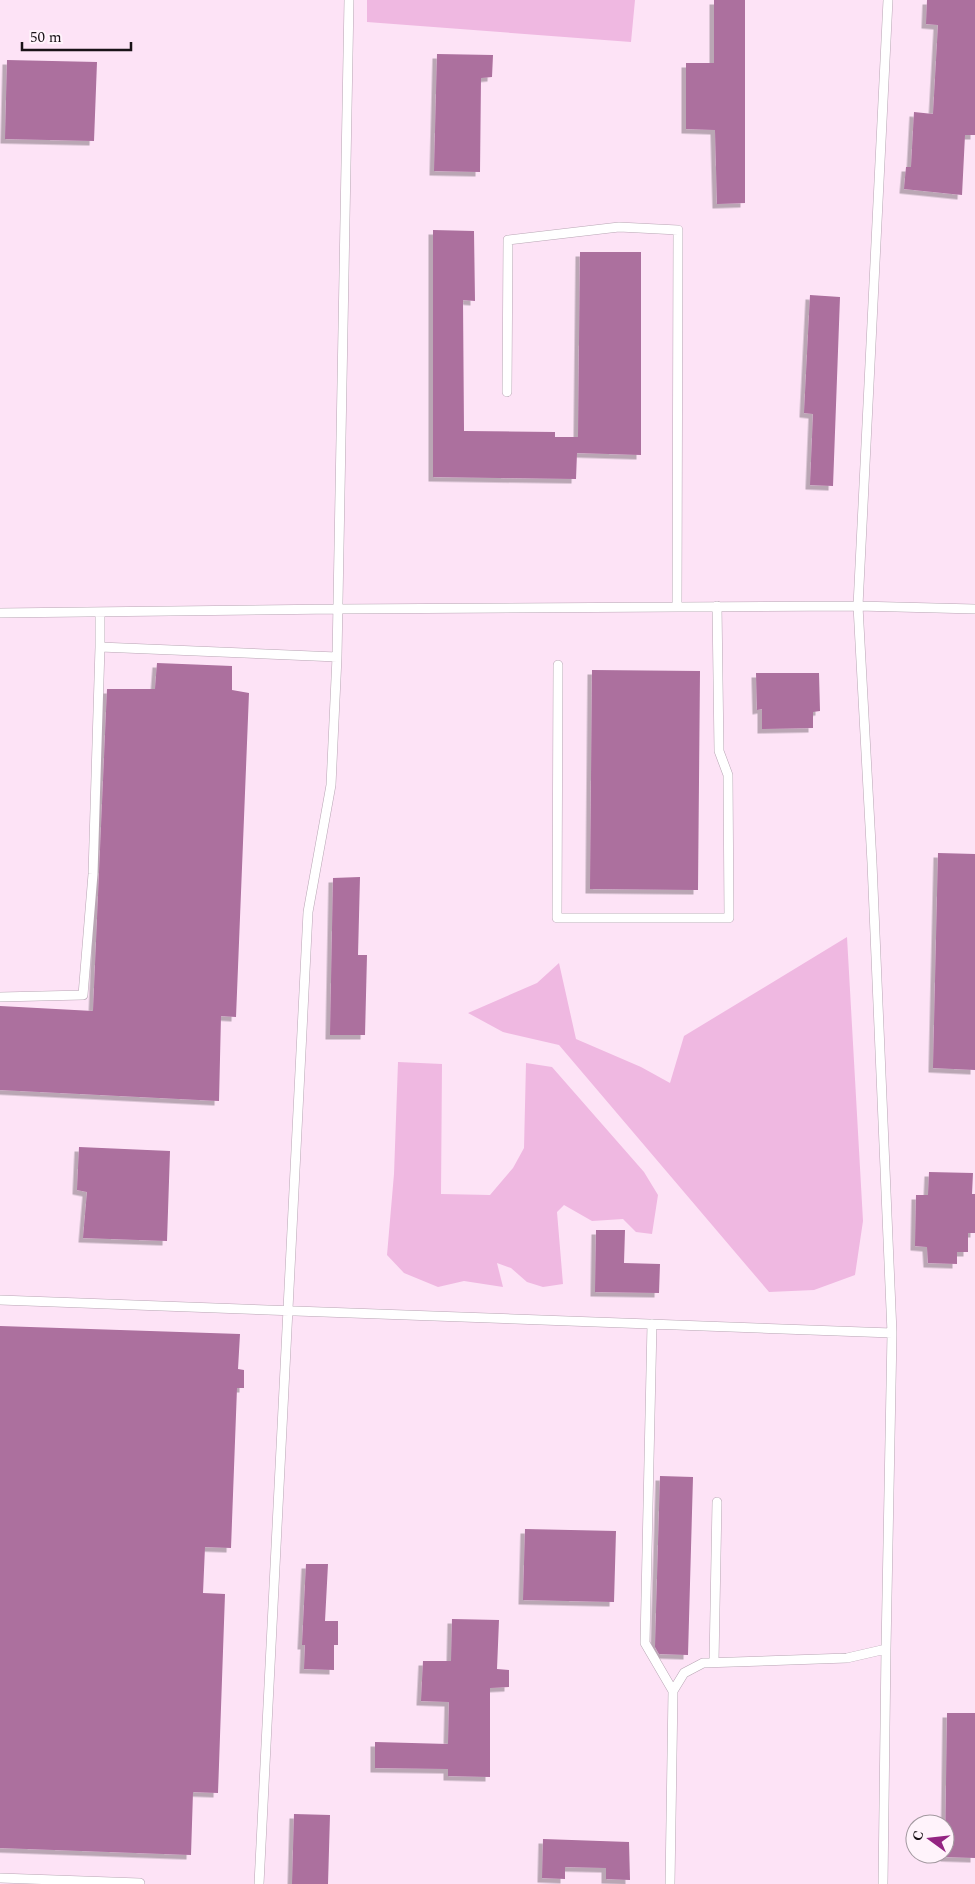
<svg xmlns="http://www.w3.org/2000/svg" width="975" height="1884" viewBox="0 0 975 1884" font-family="Spectral,serif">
<defs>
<filter id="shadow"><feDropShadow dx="-4.5" dy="4.5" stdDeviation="0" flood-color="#0004"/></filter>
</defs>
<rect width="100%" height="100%" fill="#fff3fb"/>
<!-- built -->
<path fill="#fde3f6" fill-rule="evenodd" d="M0,0H975V1884H0ZM915,1824H945V1854H915Z"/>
<!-- green -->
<path fill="#efb8e1" d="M367,0H635L631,42L367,22Z
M847,937L863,1221L855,1275L814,1290L769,1292L559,1045L503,1032L468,1013L537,983L559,963L576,1039L641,1067L670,1083L684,1036Z
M398,1062L442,1064L441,1194L490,1195L513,1168L524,1148L526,1063L552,1067L644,1172L658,1195L652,1234L636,1232L623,1219L592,1221L564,1205L557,1212L563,1284L543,1287L527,1282L511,1268L497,1263L503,1287L464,1281L438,1287L404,1273L387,1255L394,1174Z"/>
<!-- building -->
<path fill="#ac6f9e" filter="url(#shadow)" d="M714,0H745V203L717,204L715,130L686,129V63H714Z
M927,0H975V135H965L962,195L904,189L906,167H911L914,112L933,114L938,25L926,24Z
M437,54L493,55L492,77L481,78L480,172L434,171Z
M7,60L97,62L94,141L5,139Z
M433,230L474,231L475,301L463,300L464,431L555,432V437H578L580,252H641V455L577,453L576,479L433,477Z
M810,295L840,297L833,486L810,485L813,414L804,413Z
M157,663L232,666V690L249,693L236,1017L221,1016L219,1101L0,1090V1006L93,1011L107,689H155Z
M592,670L700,671L698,890L590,889Z
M756,673H819L820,711L813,712V728L762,729V709L757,710Z
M938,853L975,854V1070L933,1068Z
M360,877L358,955H367L365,1035H330L333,878Z
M79,1147L170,1151L167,1241L83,1238L87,1192L77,1190Z
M929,1172L973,1173L972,1194H975V1233H968V1252H957V1264L928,1263L927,1247L915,1246L916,1195H928Z
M596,1230H625L624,1263L660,1264L659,1293L595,1292Z
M0,1326L240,1334L238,1369L244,1370V1388H237L231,1548L205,1547L203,1593L225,1594L218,1793L193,1792L191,1855L0,1848Z
M660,1476L693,1477L688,1655L659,1654L655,1647Z
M525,1529L616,1531L614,1602L523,1600Z
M306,1564H328L325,1621H338V1645H334V1670L304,1669L305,1645H302Z
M452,1619L499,1620L497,1669L509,1670V1687L490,1688V1777L448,1776V1769L375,1768V1742L448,1744L449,1702L421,1701L423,1661H451Z
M947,1713H975V1858L945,1857Z
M294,1814L330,1815L328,1884H292Z
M543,1839L629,1842L630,1880L606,1879V1868L565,1867V1879L542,1878Z"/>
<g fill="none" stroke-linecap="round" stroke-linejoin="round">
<!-- service casing -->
<g stroke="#b8a6b4" stroke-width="10">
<path id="service" d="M507,392L508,240L619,227L678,230L677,607
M100,612V647L337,657
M0,613L337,609L858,606L975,609
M558,665L557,918H729L728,775L719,751L717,606
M0,997L83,995L93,874L100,647
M0,1300L892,1333
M652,1324L645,1643L673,1691L670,1884
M714,1662L717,1502
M673,1691L684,1673L703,1663L847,1658L886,1649
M0,1878L140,1883
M259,1884L308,912L331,785L337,657L349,0
M883,1884L886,1649L892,1333L872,863L858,606L888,0"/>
</g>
<!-- service -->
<use href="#service" stroke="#fff" stroke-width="9"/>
</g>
<!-- north arrow -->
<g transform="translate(930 1839) rotate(285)"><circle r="24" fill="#fff3fb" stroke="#a399a0"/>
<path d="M0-4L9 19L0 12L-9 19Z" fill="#942382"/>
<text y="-8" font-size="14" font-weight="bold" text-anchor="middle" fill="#191217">С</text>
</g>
<!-- scale -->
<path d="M22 42v8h109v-8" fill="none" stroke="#191217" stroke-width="2.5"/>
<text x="30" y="42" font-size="15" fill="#191217" stroke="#fff3fb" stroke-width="4" paint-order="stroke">50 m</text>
</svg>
